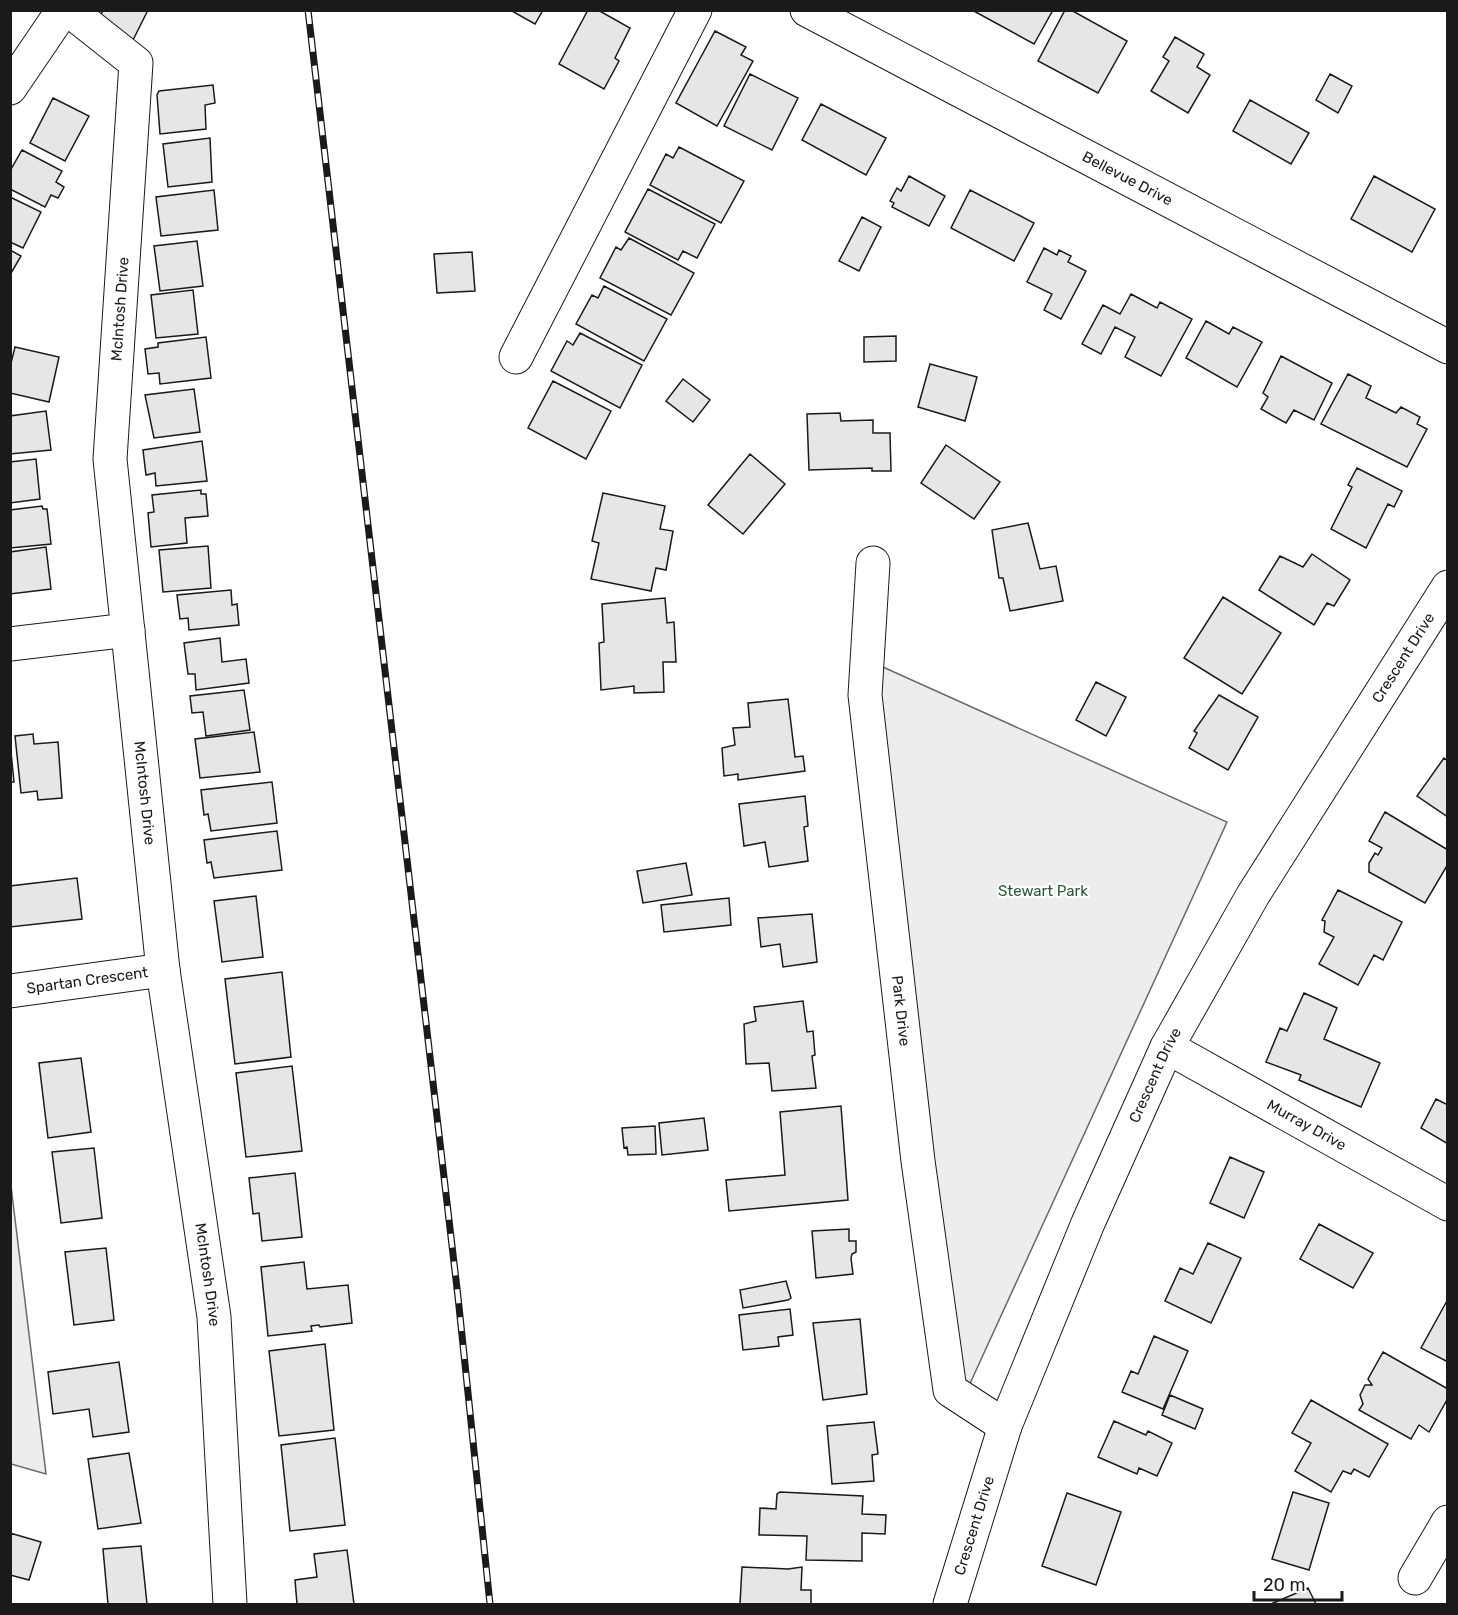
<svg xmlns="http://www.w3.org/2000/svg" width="1458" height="1615" viewBox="0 0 1458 1615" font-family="Rubik,sans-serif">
<rect width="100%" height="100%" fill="#fff"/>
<!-- built -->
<path fill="#ededed" stroke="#6a6a6a" stroke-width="1.5" d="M874,663L1227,822L962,1401Z
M11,1186L46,1474L11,1464Z"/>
<!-- building -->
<path fill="#e6e6e6" stroke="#1a1a1a" stroke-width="1.5" d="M103,10H148L133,40L98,22Z
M510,10H543L535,24Z
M588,10H598L630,28L615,58L619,61L604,89L559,64Z
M972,10H1053L1034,44Z
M1065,10H1071L1127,41L1098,93L1038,61Z
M715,31L746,47L741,55L753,61L717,126L676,103Z
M1175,37L1204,54L1197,67L1210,75L1188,113L1151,91L1169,61L1163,57Z
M750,74L798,98L772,150L724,126Z
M1330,74L1352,86L1338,113L1316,100Z
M213,85L215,103L205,105L206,129L160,134L157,95L159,91Z
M53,98L89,116L65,161L30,143Z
M1250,100L1309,133L1291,164L1233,131Z
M821,104L886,138L866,175L802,140Z
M210,138L212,182L168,187L163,144Z
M679,147L744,181L721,223L650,185L666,154L673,158Z
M22,150L62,171L56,182L64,187L58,198L51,195L45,207L10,189V171Z
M909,176L945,196L929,226L892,207L894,203L890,201L897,188L901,191Z
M1374,176L1435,209L1412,252L1351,219Z
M648,189L715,224L697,258L683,251L678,260L625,232Z
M214,190L218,230L161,236L156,197Z
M970,190L1034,223L1014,261L951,228Z
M10,197L41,212L23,248L10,242Z
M862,217L881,227L859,271L839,261Z
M629,238L694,273L671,315L600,278L616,247L621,250Z
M197,241L203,286L160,291L154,246Z
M1044,248L1057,255L1059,250L1071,256L1068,262L1086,271L1061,319L1044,310L1052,294L1027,282Z
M10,250L21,256L10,275Z
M472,252L475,291L437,293L434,254Z
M604,286L667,319L644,361L576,324L592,295L598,298Z
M193,290L198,334L156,338L151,295Z
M1131,294L1157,308L1160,302L1192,319L1161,376L1125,357L1135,337L1115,327L1101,354L1082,344L1103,305L1120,314Z
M1206,321L1229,334L1233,327L1262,342L1237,387L1186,358Z
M580,333L642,365L620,408L551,371L567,341L573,345Z
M896,336V361L864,362V337Z
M206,337L211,378L160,384L159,373L148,374L145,349L158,347V343Z
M15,347L59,357L49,402L10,393V367Z
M1281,356L1332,383L1314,420L1294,410L1286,423L1261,409L1268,397L1263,393Z
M930,364L977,377L965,421L918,407Z
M1348,374L1371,386L1366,398L1396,413L1401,407L1420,417L1417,424L1427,429L1407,467L1321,424Z
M683,379L710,400L693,422L666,401Z
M553,381L611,411L586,459L528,428Z
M194,389L200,432L154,438L145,395Z
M46,411L51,450L10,454V416Z
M840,413L841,421L873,420V433H890L891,471H872V468L809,470L807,414Z
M202,441L207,481L156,486L155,473L146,475L143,450Z
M946,445L1000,482L974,519L921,483Z
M750,454L785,484L743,534L708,505Z
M36,459L40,499L10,503V462Z
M1357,468L1402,491L1394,507L1388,504L1366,548L1331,529L1352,487L1348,485Z
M201,490V494H206L208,516L185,518L187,543L151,547L148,513L154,512L152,495Z
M603,493L665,506L660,529L673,531L666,570L656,568L651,591L591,579L599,543L592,541Z
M42,506L43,509H47L51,544L10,548V510Z
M1028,523L1040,569L1056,566L1063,601L1010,611L1003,578H999L992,530Z
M208,546L211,588L163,592L159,550Z
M46,547L51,589L10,594V552Z
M1312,554L1350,580L1334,606L1327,603L1314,625L1259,590L1280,556L1303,567Z
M231,590L232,605L237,604L239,625L189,630L188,618L180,619L177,595Z
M1223,597L1281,633L1242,694L1184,658Z
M665,598L667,623L674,622L676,662H663L664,692L634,693V686L601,690L599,643L604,642L602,604Z
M220,638L222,662L246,659L249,683L196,690L195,674H188L184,643Z
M1096,682L1126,697L1106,736L1076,720Z
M244,690L250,730L206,736L203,712L192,713L190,696Z
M1219,695L1258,717L1228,770L1189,748L1197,733L1194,731Z
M788,699L795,757L803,756L805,771L738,780V774L724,776L722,748L735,745L733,728L750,727L748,703Z
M254,732L260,772L200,778L195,739Z
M33,734L34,744L58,742L62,798L38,800L37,791L21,793L15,736Z
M10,742L14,782H10Z
M1444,758L1448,761V817L1417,796Z
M272,782L277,823L211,831L208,814L204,815L201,790Z
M805,796L808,826L804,827L808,861L769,867L765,842L744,846L739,804Z
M1385,812L1448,850V864L1425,903L1369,872V863L1375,853L1378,855L1382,848L1369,841Z
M277,831L282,870L214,878L211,862L207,863L204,840Z
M686,863L692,895L643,903L637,871Z
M77,878L82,919L10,927V886Z
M1338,890L1402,922L1383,960L1374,955L1358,985L1319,964L1334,937L1324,932L1325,921L1322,920Z
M256,896L263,957L222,962L214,901Z
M729,898L731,925L664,932L661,905Z
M812,914L817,962L783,967L780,944L761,947L758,918Z
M282,972L291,1057L235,1064L225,979Z
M1304,993L1337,1008L1324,1039L1380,1063L1361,1107L1299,1080L1301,1075L1266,1062L1280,1028L1287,1031Z
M803,1001L807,1032L813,1031L815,1055L812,1056L816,1088L772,1091L769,1063L746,1064L744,1024L756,1021L754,1007Z
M81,1058L91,1132L48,1138L39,1063Z
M292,1066L302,1151L246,1157L236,1073Z
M1436,1099L1448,1105V1144L1421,1128Z
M841,1106L848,1200L729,1211L726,1180L785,1175L780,1112Z
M704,1118L708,1150L662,1155L659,1123Z
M655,1126L656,1154L628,1155L627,1147L624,1148L622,1128Z
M94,1148L102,1218L61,1223L52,1152Z
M1230,1157L1264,1172L1244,1218L1210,1203Z
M295,1173L302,1237L262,1241L259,1213L253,1214L249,1178Z
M1319,1224L1373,1253L1353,1288L1300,1259Z
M849,1229V1241H856V1252L852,1254L851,1258L853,1274L816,1278L812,1231Z
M1208,1243L1241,1258L1211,1323L1165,1301L1180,1268L1193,1274Z
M106,1248L114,1320L74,1325L65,1252Z
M304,1262L307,1289L348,1285L352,1323L320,1327L319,1325L311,1326L312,1331L268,1336L261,1267Z
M786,1281L791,1298L788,1300L743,1308L740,1290Z
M1448,1299V1362L1421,1348Z
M790,1309L793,1335L778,1337L779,1346L743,1350L739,1315Z
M860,1319L867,1394L823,1400L813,1323Z
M1154,1336L1188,1351L1163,1409L1122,1392L1131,1371L1138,1374Z
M325,1344L334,1430L279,1436L269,1351Z
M1383,1352L1448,1389V1398L1429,1432L1419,1425L1411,1439L1359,1410L1363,1404L1360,1395L1365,1385H1372L1368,1379Z
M119,1362L129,1432L93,1437L89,1409L53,1414L48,1372Z
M1170,1395L1203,1409L1195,1429L1162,1415Z
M1311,1400L1388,1444L1369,1477L1354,1469L1351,1474L1343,1471L1331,1492L1295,1471L1311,1443L1292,1433Z
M1114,1421L1146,1435L1148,1431L1172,1443L1157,1476L1139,1468L1137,1474L1098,1457Z
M874,1422L878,1454L872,1455L874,1481L832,1484L827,1426Z
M335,1438L345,1525L290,1531L281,1445Z
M129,1453L141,1523L98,1529L88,1459Z
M780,1492L863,1496L862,1514L886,1515L885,1534L862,1533V1561L806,1560L807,1536L759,1535L760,1508L776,1509L777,1494Z
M1293,1492L1329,1503L1309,1570L1272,1559Z
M1067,1493L1121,1512L1096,1585L1042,1566Z
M10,1533L41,1542L29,1580L10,1575Z
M141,1546L147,1604H108L103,1549Z
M347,1550L354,1604H297L295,1580L317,1577L314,1554Z
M742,1567L788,1569L802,1567L801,1590H811V1604H740Z
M1308,1588L1316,1604H1271Z"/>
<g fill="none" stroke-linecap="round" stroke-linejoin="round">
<!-- minor casing -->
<g stroke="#1a1a1a" stroke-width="35">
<g id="minor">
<path id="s1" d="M69,10L136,63L110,459L163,970L214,1317L230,1604"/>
<path id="s2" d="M807,10L1448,347"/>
<path d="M10,88L63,10"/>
<path d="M516,357L695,10"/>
<path id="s3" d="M873,563L865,695L918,1161L950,1390L1005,1426"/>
<path d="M10,644L128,630"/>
<path id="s4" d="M10,991L163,970"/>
<path id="s5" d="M1167,1047L1448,1204"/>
<path d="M1415,1578L1448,1522"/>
<path id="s6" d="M950,1604L1005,1426L1088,1223L1167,1047L1253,895L1448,587"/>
</g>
</g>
<!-- minor -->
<use href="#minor" stroke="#fff" stroke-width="33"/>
<!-- rail casing -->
<g stroke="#1a1a1a" stroke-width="7">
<path id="rail" d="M308,10L458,1297L490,1604"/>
</g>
<!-- rail -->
<use href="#rail" stroke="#fff" stroke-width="4.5" stroke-dasharray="14" stroke-linecap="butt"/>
</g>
<g text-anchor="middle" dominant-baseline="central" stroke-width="4.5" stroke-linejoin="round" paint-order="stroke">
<!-- street labels -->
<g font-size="15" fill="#1a1a1a" stroke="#fff">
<text stroke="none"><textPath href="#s2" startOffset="362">Bellevue Drive</textPath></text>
<text transform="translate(120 309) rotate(-86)">McIntosh Drive</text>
<text stroke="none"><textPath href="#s6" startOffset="1054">Crescent Drive</textPath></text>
<text stroke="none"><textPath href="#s1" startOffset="818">McIntosh Drive</textPath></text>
<text stroke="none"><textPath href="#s4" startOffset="78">Spartan Crescent</textPath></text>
<text stroke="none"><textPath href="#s3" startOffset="450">Park Drive</textPath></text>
<text stroke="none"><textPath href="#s6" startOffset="568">Crescent Drive</textPath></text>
<text stroke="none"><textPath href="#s5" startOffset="160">Murray Drive</textPath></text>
<text stroke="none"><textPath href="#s1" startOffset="1304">McIntosh Drive</textPath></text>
<text stroke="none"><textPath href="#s6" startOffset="82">Crescent Drive</textPath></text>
</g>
<!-- park labels -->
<g font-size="15" fill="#2b5a34" stroke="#fff">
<text x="1043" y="891">Stewart Park</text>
</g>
</g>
<!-- border -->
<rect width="1458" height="1615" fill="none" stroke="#1a1a1a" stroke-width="24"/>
<!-- scale -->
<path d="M1254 1591v9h88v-9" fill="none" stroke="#1a1a1a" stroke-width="3"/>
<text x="1263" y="1591" font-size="18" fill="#1a1a1a" stroke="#ffffff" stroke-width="4.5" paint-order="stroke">20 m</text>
</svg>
